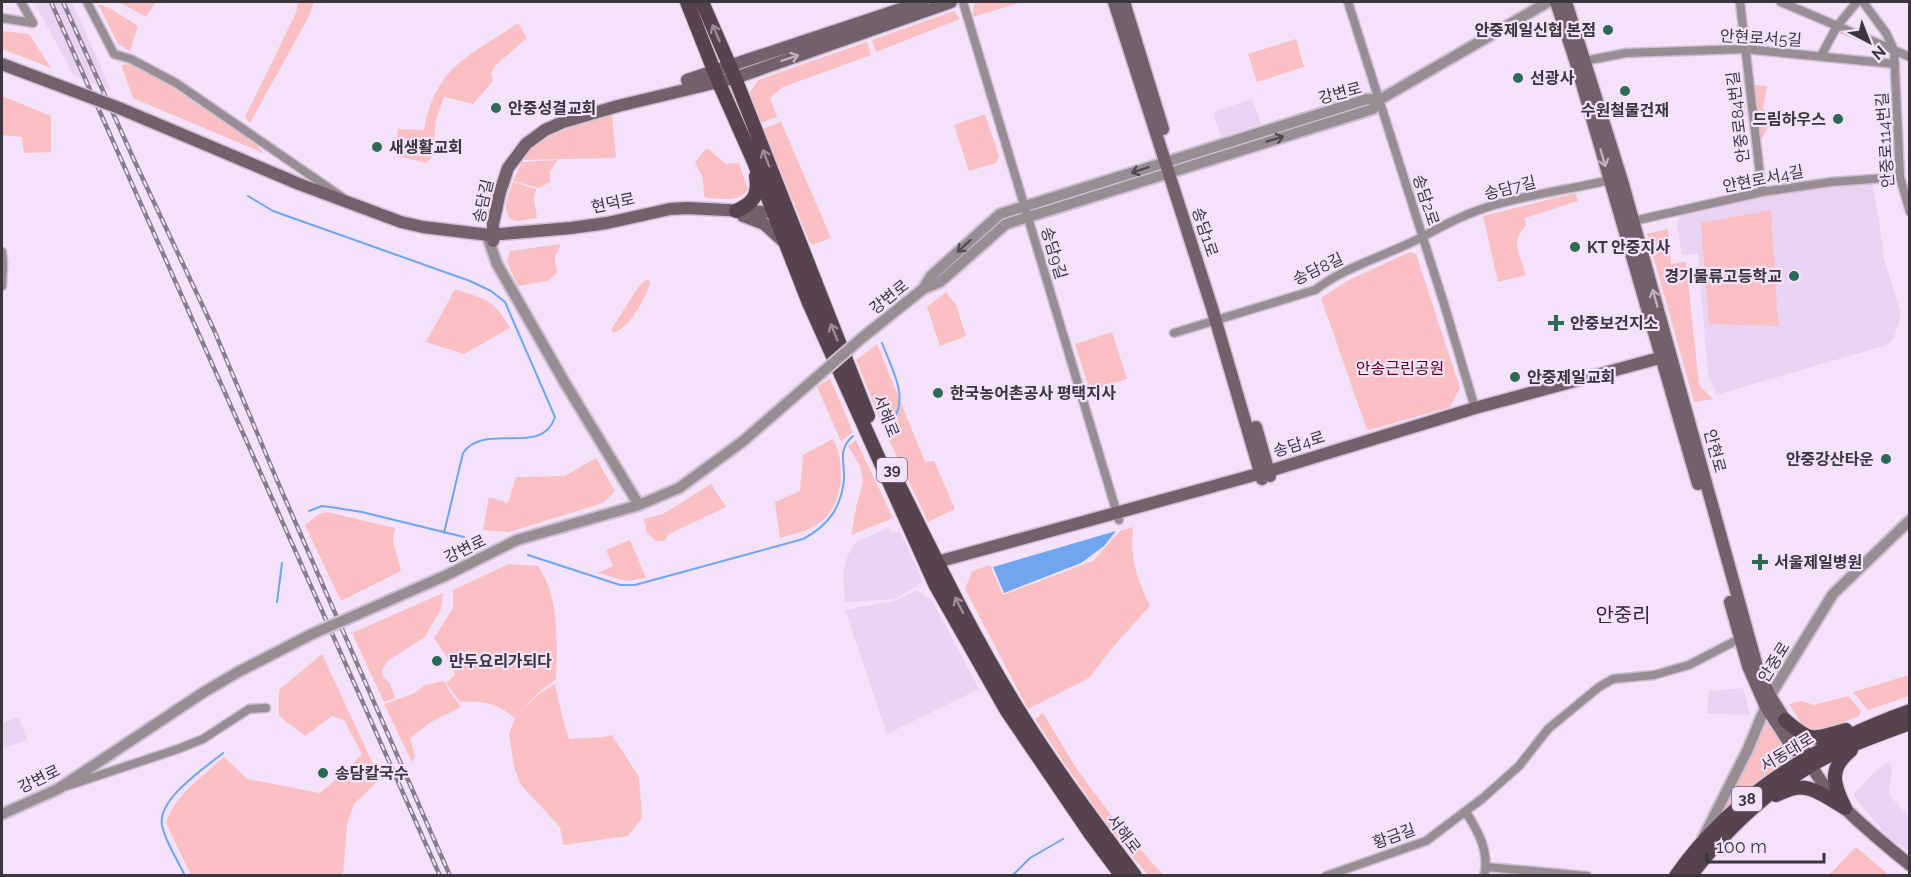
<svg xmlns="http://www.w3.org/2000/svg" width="1911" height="877" viewBox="0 0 1911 877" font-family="Raleway,'Noto Sans KR',sans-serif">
<rect width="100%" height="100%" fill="#f3e2fa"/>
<!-- built -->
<path fill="#e9d3f2" d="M34,2H72L111,90L74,76Z
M1730,89H1742L1747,118L1731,116Z
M1252,99L1261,124L1221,137L1214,115L1216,111Z
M1872,183L1879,220L1884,259L1901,314L1894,338L1887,345L1716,395L1708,375L1698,254L1682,255L1677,224L1680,214L1772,195Z
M888,528L891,532L900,531L923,582L895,599L845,602L843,573L848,555L856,542Z
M917,590L932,600L979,689L887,734L845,610L894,601Z
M1743,688L1750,715L1707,713L1709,691Z
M19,717L27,740L4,748L2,742V723Z
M1889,762L1892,768L1889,795L1909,817V852L1886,835L1853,795L1873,773Z"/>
<!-- green -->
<path fill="#f9bfc2" d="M119,2H156L146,17Z
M298,2H314L308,18L250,123L245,117L296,13Z
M983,2H1022L973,17L974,4Z
M98,4L111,9L138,26L130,51L118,44Z
M954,11L960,19L876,52L872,40Z
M518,23L527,38L496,65L491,73L493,81L473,104L444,97L436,120L432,157L427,163L395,156L398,129L424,130C436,65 469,57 518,23Z
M2,31L29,34L51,68L2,49Z
M1296,39L1304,67L1257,82L1248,54Z
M867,42L871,55L783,87L770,98L777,117L760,123L750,93L758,80Z
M130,64L169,85L257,145L263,153L133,98L123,71L122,65Z
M1754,85L1767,86L1763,109L1774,114L1760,143Z
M2,96L51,116V152L24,153L22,137L2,135Z
M985,114L999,156L996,163L969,171L954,125Z
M612,115L616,158L525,160L524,156C547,131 580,125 612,115Z
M781,122L831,238L811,245L763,129Z
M707,148L726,164L739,163L748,190C739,203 721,198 707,198L704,196L703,178L695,162Z
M558,160L550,171V182L539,188L513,181L522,162Z
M513,182L536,189L534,198L537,218L517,221L510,219C502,207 508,195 513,182Z
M1575,193L1578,201L1525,218L1526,226C1509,240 1521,257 1526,275L1498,282L1483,216Z
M1771,210L1778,326L1709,324L1701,223Z
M1668,229L1671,264L1686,262L1699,385L1713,399L1694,402L1647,234Z
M561,244L555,257L557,273L548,281L518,286L507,262L510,251Z
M1410,252L1416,254L1460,388L1450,407L1369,430L1366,427L1321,298L1349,280Z
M647,279L650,282C646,299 629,328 613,333L612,328L639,286Z
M455,289C486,300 493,298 510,328L464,354L426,342Z
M946,292L956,305L966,336L940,346L927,307Z
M1112,332L1127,379L1090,391L1075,344Z
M877,344L925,462L934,461L955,509L928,522L888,438L856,360Z
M830,378L853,432L841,441L817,387Z
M833,439C846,462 844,506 820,522C809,531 794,534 780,538L775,502L800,491L803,455Z
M856,440L893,518L851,535L857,503L863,483L860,466L848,446Z
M596,458L615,491L603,503L509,532L483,530L489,497L508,503L516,477L565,476Z
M711,484L726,507L669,534L664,541H656L647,533L644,519L663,514Z
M327,512L395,528L393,541L401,571L341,601L305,525L319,514Z
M1133,527C1130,560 1136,576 1150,606L1112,648L1089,678L1028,709L965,589L972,571L990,565L1003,595L1093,561L1120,531Z
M630,540L646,578L626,581L598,573L613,566L606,550Z
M509,564L538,566C560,598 557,642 556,679L538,693L521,711L539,694L555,684L562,716L569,739L604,737L612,735L639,777L642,818L628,836L563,845L560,827L521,785L514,767L509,734L515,718C495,703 485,700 460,702L446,683L455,675L454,668L434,638L453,608V590Z
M443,593L441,609L425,637L389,660L382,669L383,677L390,683L395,698L384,702L352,633Z
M322,654L380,779L354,804L347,824L343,875H191L166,823C175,795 202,777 224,757L247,779L320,793L347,770L362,754L344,720L332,716L305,736L279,716V690Z
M1909,675V696L1868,710L1853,692Z
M444,681L450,692L461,707L431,722L410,738L415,756L412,762L384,704L413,694L425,685Z
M1848,696L1861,711L1859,716L1821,731L1805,729L1789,704L1802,701L1814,705Z
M1043,713L1076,768L1117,823L1163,875H1148C1106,826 1070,773 1035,719Z
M1768,719L1795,756L1727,810L1724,807Z
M1856,847L1889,875H1829Z"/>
<!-- water -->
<path fill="#70a5f0" d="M1116,531L1104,546L1081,563L1004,593L993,567Z"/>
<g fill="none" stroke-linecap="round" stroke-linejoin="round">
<!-- stream -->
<path stroke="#70a5f0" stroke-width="2" d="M248,196L273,211L470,281L491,291L505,302L555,417C542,458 485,421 463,453L444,533
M882,343C890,365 909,396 894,418
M309,511L322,506L330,507L362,512L464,537
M528,555L620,585H635L803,539C828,526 841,508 844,480C845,462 837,450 853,436
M277,602L282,563
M185,876C178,860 165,842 162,825C157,799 205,768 223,753
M1012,876L1030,858L1063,839"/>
<!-- minor casing -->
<g stroke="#cebfd4" stroke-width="11">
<path id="minor" d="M21,2L33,23
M87,2L114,54L131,59L176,83L342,197
M963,2L1119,520
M1348,2L1445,307L1475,408
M1740,2L1762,192
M1781,2L1910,57
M1863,2L1886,33L1894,50L1900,177L1910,212
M2,18L33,23
M1821,56L1837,26L1857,2
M1579,62L1626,53L1744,49L1895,64
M1629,222L1762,192L1831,182L1900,177
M2,252L3,264L2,286
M1174,333L1315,290C1339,271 1372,260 1401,247C1425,237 1447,222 1471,213C1511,197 1567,190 1610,180
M67,786L178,749L203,739L249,709L266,708
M1466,812C1478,831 1490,852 1484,876
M1486,867L1587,876
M1326,876L1426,841L1483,798L1519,766L1548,729L1599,687L1613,679L1654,675L1689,665L1739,639"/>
</g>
<!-- tertiary casing -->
<g stroke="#cebfd4" stroke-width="14">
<path id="tertiary" d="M489,241L497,264L565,383L639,505
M923,289L931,276L1000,214L1367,99L1379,100
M863,337L923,289L940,282L1006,224L1373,109L1379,100L1548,2
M356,615L447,575L517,540L639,505L679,488L742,442L818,376
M2,814L58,789L204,692L238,672L312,634
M1703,838L1748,749L1770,696L1833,594L1910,520"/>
</g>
<!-- secondary casing -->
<g stroke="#cebfd4" stroke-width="15">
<path id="secondary" d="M1114,2L1212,308L1262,479
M1124,2L1163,129
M1556,2L1576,63L1698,484
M1566,2L1623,184L1758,670L1770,696L1808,756C1817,791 1881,841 1910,865
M687,80L922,2
M240,159L299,184L401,222L423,227L489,235L571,228L607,223L670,209L687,208L783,213
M743,216L764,224L784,242
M493,241V224L500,192L508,168L526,144L545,130L563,122L618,106L735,78L951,2
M1256,427L1270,476
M937,562L1269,471L1475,408L1667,356
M1730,602L1748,666L1766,707L1794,750"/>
</g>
<!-- primary casing -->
<g stroke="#cebfd4" stroke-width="16">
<path id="primary" d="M687,2L719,83L754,162L809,303L935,584L1007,711L1090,833L1122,876
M702,2L735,78L868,416
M736,211C754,203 759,195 756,176
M899,485C937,562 974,639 1019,711C1054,768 1095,822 1135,876
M1785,720C1813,744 1812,739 1846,730
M1776,795C1782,792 1789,789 1795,788C1813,785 1831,800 1845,808
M1845,808C1833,784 1828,769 1851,750
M1676,876C1733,795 1817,744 1910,711
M1690,876C1723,833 1762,795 1808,767C1837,749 1877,735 1910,723"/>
</g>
<!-- minor -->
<use href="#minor" stroke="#998d93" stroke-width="8"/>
<!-- tertiary -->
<use href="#tertiary" stroke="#998d93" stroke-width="10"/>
<!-- secondary -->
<use href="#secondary" stroke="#72616a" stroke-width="12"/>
<!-- primary -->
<use href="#primary" stroke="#57434d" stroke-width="14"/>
<!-- rail casing -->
<g stroke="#877c8b" stroke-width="4.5">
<path id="rail" d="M51,2L440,876
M63,2L135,162L214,330L276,478L450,876"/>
</g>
<!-- rail -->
<use href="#rail" stroke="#f3e2fa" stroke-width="2" stroke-dasharray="7" stroke-linecap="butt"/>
<!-- tertiary-bridge casing -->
<g stroke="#cebfd4" stroke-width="14" stroke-linecap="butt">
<path id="tertiary-bridge" d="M818,376L863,337
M312,634L356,615"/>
</g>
<!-- secondary-bridge casing -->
<g stroke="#cebfd4" stroke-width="15" stroke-linecap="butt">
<path id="secondary-bridge" d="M2,64L119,108L240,159"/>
</g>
<!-- tertiary-bridge -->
<use href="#tertiary-bridge" stroke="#998d93" stroke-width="10"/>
<!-- secondary-bridge -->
<use href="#secondary-bridge" stroke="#72616a" stroke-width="12"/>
</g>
<!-- one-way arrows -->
<defs><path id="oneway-shaft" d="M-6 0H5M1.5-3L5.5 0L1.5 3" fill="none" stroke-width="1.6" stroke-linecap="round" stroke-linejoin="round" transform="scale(1.5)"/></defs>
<g stroke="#9d8b9b">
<use href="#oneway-shaft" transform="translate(716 33) rotate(-113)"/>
<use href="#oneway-shaft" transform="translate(766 158) rotate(-111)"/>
<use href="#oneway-shaft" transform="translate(834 332) rotate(-112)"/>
<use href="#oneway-shaft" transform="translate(959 605) rotate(-117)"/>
</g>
<g stroke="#bfaec0">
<use href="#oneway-shaft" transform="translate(790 58) rotate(-19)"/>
<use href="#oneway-shaft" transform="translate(1603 158) rotate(74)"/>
<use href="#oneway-shaft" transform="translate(1655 298) rotate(-106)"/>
</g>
<g stroke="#524b53">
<use href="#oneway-shaft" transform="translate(1275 139) rotate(-17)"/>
<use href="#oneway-shaft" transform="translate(1140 170) rotate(161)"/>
<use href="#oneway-shaft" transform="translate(964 246) rotate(138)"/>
</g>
<!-- markers -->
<g fill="#2d6a56" stroke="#f3e2fa" stroke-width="2">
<circle cx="1608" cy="30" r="6"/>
<circle cx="1518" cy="78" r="6"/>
<circle cx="1625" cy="91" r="6"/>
<circle cx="496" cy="108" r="6"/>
<circle cx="1838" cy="119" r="6"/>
<circle cx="377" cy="147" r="6"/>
<circle cx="1575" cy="247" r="6"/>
<circle cx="1794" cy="276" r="6"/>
<path d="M1553 314h6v6h6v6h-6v6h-6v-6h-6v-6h6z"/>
<circle cx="1515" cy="377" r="6"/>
<circle cx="938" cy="393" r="6"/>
<circle cx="1886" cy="459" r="6"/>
<path d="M1757 553h6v6h6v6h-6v6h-6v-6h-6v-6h6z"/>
<circle cx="437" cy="661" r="6"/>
<circle cx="323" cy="773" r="6"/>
</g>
<g text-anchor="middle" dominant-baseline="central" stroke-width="4.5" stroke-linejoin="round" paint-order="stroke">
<!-- shield labels -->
<g fill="#f3e2fa" stroke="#726976" stroke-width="1.5">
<rect x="877" y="458" width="30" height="24" rx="4.5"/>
<rect x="1732" y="787" width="30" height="24" rx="4.5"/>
</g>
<g font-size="15" font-weight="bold" fill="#3b353e">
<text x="892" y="470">39</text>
<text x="1747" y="799">38</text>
</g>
<!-- poi labels -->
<g font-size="16" font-weight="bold" fill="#3b353e" stroke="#f3e2fa" text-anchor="start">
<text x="1596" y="30" text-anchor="end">안중제일신협 본점</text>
<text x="1530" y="78">선광사</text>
<text x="508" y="108">안중성결교회</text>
<text x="1625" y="110" text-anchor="middle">수원철물건재</text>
<text x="1826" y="119" text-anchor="end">드림하우스</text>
<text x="389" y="147">새생활교회</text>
<text x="1587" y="247">KT 안중지사</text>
<text x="1782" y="276" text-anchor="end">경기물류고등학교</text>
<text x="1570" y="323">안중보건지소</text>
<text x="1527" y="377">안중제일교회</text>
<text x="950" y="393">한국농어촌공사 평택지사</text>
<text x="1874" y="459" text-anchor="end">안중강산타운</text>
<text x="1774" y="562">서울제일병원</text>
<text x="449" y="661">만두요리가되다</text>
<text x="335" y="773">송담칼국수</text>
</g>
<!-- street labels -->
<g font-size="16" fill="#3b353e" stroke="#f3e2fa">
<text transform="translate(1761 38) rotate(3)">안현로서5길</text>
<text transform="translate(1340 93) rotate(-15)">강변로</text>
<text transform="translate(1738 117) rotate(-97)">안중로84번길</text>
<text transform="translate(1885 140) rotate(-94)">안중로114번길</text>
<text transform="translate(1763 179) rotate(-11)">안현로서4길</text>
<text transform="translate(1510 188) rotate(-14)">송담7길</text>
<text transform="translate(1426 200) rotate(72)">송담2로</text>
<text transform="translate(483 201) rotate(-77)">송담길</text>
<text transform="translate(613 203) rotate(-12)">현덕로</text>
<text transform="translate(1205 232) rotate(72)">송담1로</text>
<text transform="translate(1054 253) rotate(73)">송담9길</text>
<text transform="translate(1318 269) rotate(-25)">송담8길</text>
<text transform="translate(889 297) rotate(-38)">강변로</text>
<text transform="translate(886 416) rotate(68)">서해로</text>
<text transform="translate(1299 444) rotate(-17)">송담4로</text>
<text transform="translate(1715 451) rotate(75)">안현로</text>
<text transform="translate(465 549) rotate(-26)">강변로</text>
<text transform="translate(1774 662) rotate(-58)">안중로</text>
<text transform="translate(1787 752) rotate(-31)">서동대로</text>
<text transform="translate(39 779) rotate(-26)">강변로</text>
<text transform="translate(1124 834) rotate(53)">서해로</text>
<text transform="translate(1394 836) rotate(-20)">황금길</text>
</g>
<!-- park labels -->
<g font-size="16" fill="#5d0019" stroke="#f3e2fa">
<text x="1400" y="368">안송근린공원</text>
</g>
<!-- quarter labels -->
<g font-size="20" fill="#322538" stroke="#f3e2fa">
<text x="1623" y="615">안중리</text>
</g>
</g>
<!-- border -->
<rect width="1911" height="877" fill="none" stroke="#3b353e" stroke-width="6"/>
<!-- north arrow -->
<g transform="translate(1869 42) rotate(138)" stroke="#f3e2fa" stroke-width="4.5" paint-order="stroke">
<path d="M0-4.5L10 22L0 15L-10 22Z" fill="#3b353e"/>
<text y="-9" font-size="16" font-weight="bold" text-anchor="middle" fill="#3b353e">N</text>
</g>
<!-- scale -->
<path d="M1707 853v9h117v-9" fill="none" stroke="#3b353e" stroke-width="3"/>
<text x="1716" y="853" font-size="18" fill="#3b353e" stroke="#f3e2fa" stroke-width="4.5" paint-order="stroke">100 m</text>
</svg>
